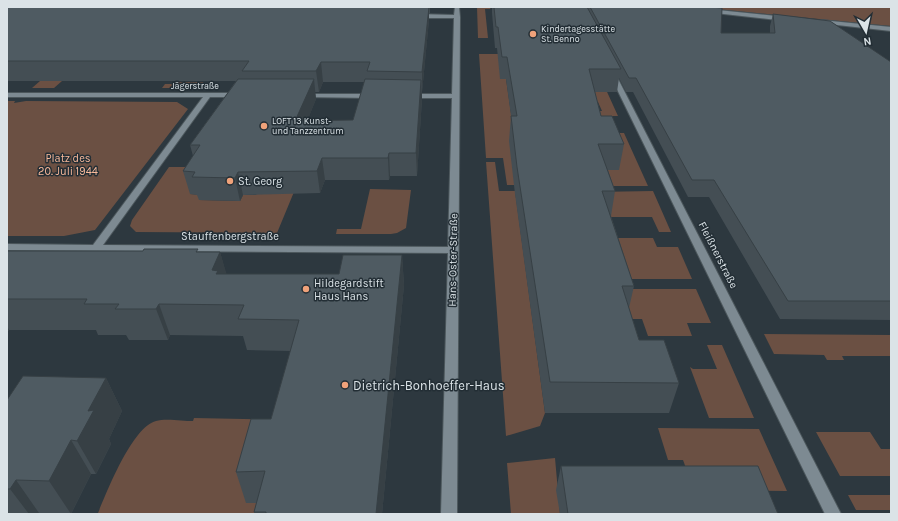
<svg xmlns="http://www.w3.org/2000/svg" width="898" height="521" viewBox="0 0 898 521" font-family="Karla,sans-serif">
<rect width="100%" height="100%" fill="#2d383f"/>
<!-- green -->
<path fill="#6b5043" d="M477,7H491L490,9H485L488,38H478Z
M696,7H891V26Z
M479,54H502L500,78L506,79L515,141L551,185H507L503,158H486Z
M593,61L618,116H592L590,111H602L598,102H587Z
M40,81H62L54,88H32Z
M176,82H203L204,84H209L207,88H162L165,84H172Z
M7,101H15L14,103L26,101L177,102L188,109L95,230L64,236H7Z
M599,133H624L648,186H586Z
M486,162H495L499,191H515L545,413L540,426L506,436Z
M169,167H206L190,194L202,195L199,200L240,201L243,195H255L301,175L277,233L136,232L130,226L132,220Z
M370,189L411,190L406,228L397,233L391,234H336L337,229H361Z
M653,191L671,232H659L652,217H610L594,192Z
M615,238H653L657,247H678L692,279H616Z
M619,289H696L711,323H687L692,336H648L642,319H628Z
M764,334L891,335V356H842L844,360H827L824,355L774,354Z
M707,345H722L754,418H709L690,367L693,369H717Z
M194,418L288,420L247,502L274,503L271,514L98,513C107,492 132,427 156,421C165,418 183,421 193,421Z
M658,428L759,429L787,491L694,490L683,460H668Z
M816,432H870L881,449H891V476H840Z
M555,458L560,514H511L507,463Z
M848,495H891V510H856Z"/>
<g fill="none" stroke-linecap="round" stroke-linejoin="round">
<!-- street casing -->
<g stroke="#4c575c" stroke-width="2">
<path id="street" d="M455,7H459L460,17L457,514H441L448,253L7,250V244L93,245L203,97H7V93H239L242,95L239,97H210L103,245L448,247L452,98H409L406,96L409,94H452L454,18H417L414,16L417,14L454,15Z
M708,9L786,17L789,19L786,21L706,12L705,11Z
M821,20L891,27V31L819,23L818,22Z
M610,72L615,73L841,514H825L609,73Z
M303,94H373L376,96L373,98L301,97V95Z"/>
</g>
<!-- street -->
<use href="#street" fill="#7d8a92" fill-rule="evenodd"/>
</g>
<!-- wall -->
<path fill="#444e54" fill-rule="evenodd" d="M7,7H430V13H429V20L422,92V99L417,176H390L389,180H325L320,193L243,195L240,201L199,200L197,195L190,194L183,171L193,156L190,145L236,81H7ZM323,82H365L353,120L307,121L316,99L315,92H319Z
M492,7H590L721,33H770V26L773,14L891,62V320L780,319L709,197H688L633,92H626L619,78L617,92H595L601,116L624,144L619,170H608L615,191L611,216L634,286L629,308L639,340L679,383L669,413H545L515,194L509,141L511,116L506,79H500L497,48H495L492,13Z
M7,251L220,252L226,274H339L402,255L404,285L382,514H255L254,512L257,503H246L236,472L271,419L291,351L247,350L243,336L170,335L168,340H129L126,335H98L96,330H9L7,332Z
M106,378L122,411L109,439L111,444L96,474H91L71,514L39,513V514H7V400Z
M561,466L778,514H560L556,490Z"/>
<!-- shaded-wall -->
<path fill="#374045" d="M429,7V20L422,92V72Z
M321,62L323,82L319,92L316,71Z
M314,79L316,99L299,142L295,121Z
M421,80L422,99L417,176L416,153Z
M389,153L390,176L389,180L388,158Z
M322,158L325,180L320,193L317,171Z
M238,172L243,195L240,201L235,178Z
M220,252L229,282L226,301L212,270Z
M402,255L404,285L382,514H376Z
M159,304L170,335L168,340L156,309Z
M7,326L9,330L7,332Z
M106,378L122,411L109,439L111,444L96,474L77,441L88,411Z
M71,440L91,474L71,514L49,481Z
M16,480L39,513V514H29L10,489Z"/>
<!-- building -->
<path fill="#4f5b62" stroke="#374045" d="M7,7H429L422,72L367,71L370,62H321L316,71H242L249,61H7Z
M494,7H587L621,69H589L601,116H612L624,144H598L615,191H602L634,286H622L639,340H664L679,383L550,382L517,167L511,116H517L507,57H502L498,27H496Z
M590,7H710L722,8L721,33H775L773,14L830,21L891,62V301H788L714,180H692L636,78H629Z
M238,79H314L295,121L353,120L365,79L421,80L416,153H389L388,158H322L317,171L238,172L235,178L192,177L195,172L183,171L200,145H190Z
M144,249H198L196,252H220L212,270L218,271L216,274H339L343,255H402L376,514H266V512H254L265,471L236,472L251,419H271L299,320L238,319L244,305L159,304L156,309H115L119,304H84L87,299H7V251H143Z
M23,376L106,378L88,411L94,410L77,441L71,440L49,481L16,480L10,489H7V400Z
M561,466H758L778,514H568Z"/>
<!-- markers -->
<g fill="#f0a27a" stroke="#232e35" stroke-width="1.5">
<circle cx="533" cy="34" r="4"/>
<circle cx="264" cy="126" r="4"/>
<circle cx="230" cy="181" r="4"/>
<circle cx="306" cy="289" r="4"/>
<circle cx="345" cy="385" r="4"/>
</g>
<g text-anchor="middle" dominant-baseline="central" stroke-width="3" stroke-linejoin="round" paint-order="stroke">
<!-- far-poi labels -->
<g font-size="9" fill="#dbe3e7" stroke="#232e35" text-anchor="start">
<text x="541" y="29">Kindertagesstätte<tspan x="541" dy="10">St. Benno</tspan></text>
<text x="272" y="121">LOFT 13 Kunst-<tspan x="272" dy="10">und Tanzzentrum</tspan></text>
</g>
<!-- far-street labels -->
<g font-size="9" fill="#dbe3e7" stroke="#232e35">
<text x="195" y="86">Jägerstraße</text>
</g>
<!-- park labels -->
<g font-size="11" fill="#faba9b" stroke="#232e35">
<text x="68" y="158">Platz des<tspan x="68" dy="13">20. Juli 1944</tspan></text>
</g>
<!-- poi labels -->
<g font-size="11" fill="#dbe3e7" stroke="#232e35" text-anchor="start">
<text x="238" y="181">St. Georg</text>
<text x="314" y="283">Hildegardstift<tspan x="314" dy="13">Haus Hans</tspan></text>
</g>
<!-- street labels -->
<g font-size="11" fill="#dbe3e7" stroke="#232e35">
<text x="230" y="236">Stauffenbergstraße</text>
<text transform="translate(718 255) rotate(63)">Fleißnerstraße</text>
<text transform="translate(453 260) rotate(-89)">Hans-Oster-Straße</text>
</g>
<!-- near-poi labels -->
<g font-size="13" fill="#dbe3e7" stroke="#232e35" text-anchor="start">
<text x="353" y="385">Dietrich-Bonhoeffer-Haus</text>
</g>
</g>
<!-- border -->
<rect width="898" height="521" fill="none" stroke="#dbe3e7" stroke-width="16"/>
<!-- north arrow -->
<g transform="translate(866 32) rotate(171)" stroke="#232e35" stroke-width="3" paint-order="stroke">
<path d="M0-3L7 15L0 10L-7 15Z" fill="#dbe3e7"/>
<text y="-6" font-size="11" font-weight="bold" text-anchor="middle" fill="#dbe3e7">N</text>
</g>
</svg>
